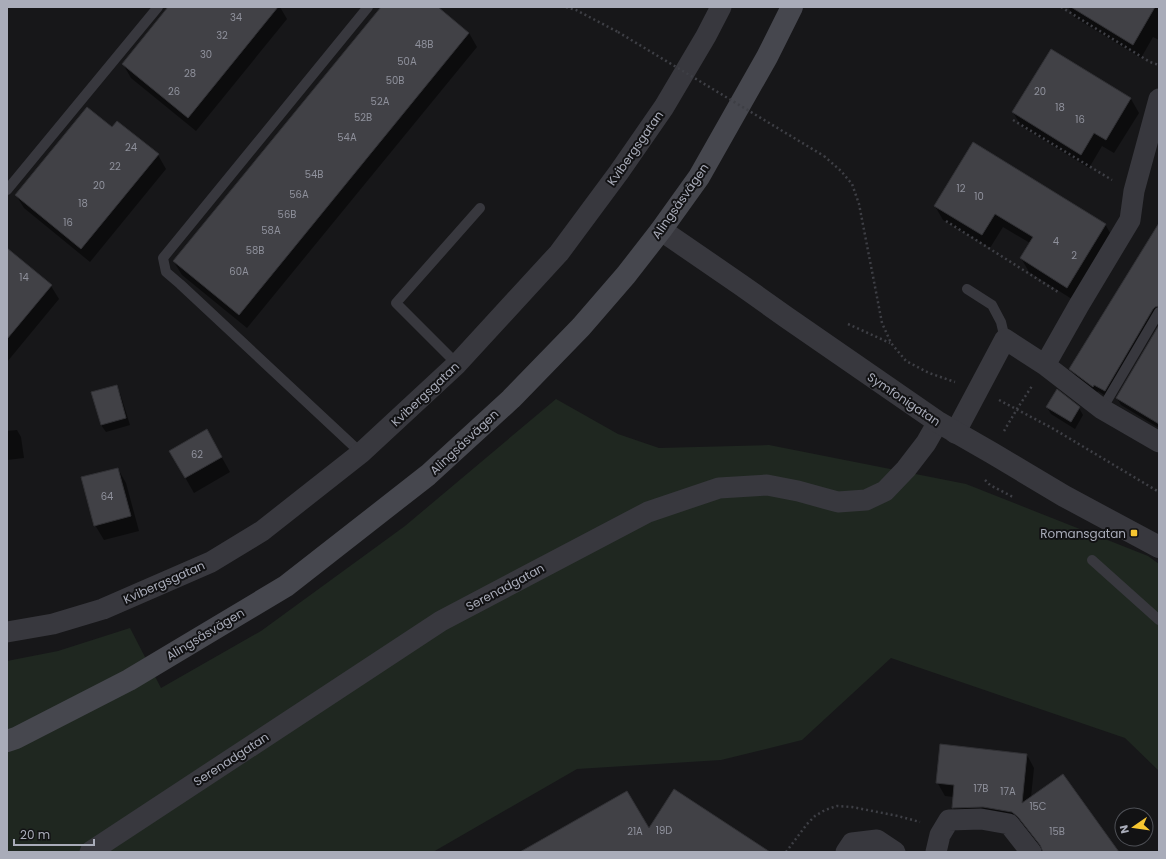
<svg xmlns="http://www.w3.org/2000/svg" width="1166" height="859" viewBox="0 0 1166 859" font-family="Poppins,sans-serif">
<rect width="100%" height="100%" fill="#171719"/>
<!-- green -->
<path fill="#1f2720" d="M556,399L618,434L659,448L769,445L966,484L1148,556L1159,564V771L1125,738L891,658L802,740L721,760L577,769L433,852H7V661L58,651L130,628L161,688L261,631L405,526Z"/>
<!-- shadow -->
<path fill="#0007" d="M170,7H280L287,19L196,131L131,78L123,64Z
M383,7H437L469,33L477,47L247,328L182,275L174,262Z
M1068,7H1159V40L1153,37L1141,58L1074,17Z
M1131,99L1139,113L1114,153L1102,146L1089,168L1021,126L1013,112Z
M112,128L158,155L166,169L90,262L24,208L16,195Z
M935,206L1105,224L1113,238L1075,301L1029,272L1021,258L1030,243L1003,227L990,248L943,220Z
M1159,236V315L1109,398L1098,391L1097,393L1075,376L1071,369Z
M7,257L51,286L59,299L7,362Z
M1159,327V428L1121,405L1117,398Z
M116,386L120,393L130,425L106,432L101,425L92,393Z
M1047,407L1079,408L1083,415L1075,429L1051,414Z
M17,430L21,437L24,458L7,460V431Z
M207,431L230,472L194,493L170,451Z
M118,469L126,483L139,531L104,540L95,525Z
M1027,755L1034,768L1031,797L1099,852H1044L1027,830L1020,826L961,821L953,808L954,797L945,796L937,782Z"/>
<!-- building -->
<path fill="#414146" stroke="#313135" d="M168,7H278L188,118L122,64Z
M381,7H438L469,33L239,315L173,261Z
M1071,7H1155L1133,45Z
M1051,49L1131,98L1106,140L1094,133L1081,155L1012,112Z
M87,107L112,127L117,121L159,154L81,249L15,195Z
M973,142L1106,224L1067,288L1020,258L1033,237L995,214L982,235L934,206Z
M1159,223V306L1155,307L1153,309L1105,391L1094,385L1093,387L1069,369Z
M7,248L52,285L7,339Z
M1159,325V424L1116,398Z
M117,385L126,418L101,425L91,392Z
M1057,389L1080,407L1071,422L1046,407Z
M207,429L222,457L185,478L169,451Z
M118,468L131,516L94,526L81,477Z
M940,744L1027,754L1022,803L1063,774L1119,852H1043L1040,845L1018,817L1012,812L983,807L952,808L954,785L936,783Z
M674,789L770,852H520L627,791L649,828Z"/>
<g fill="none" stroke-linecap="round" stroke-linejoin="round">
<!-- path -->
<path stroke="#3e3f45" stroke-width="2.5" stroke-dasharray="2 3" stroke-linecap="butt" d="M566,7L576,10L618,32
M1061,7L1150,62L1159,65
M1013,120L1112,180
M824,156L841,171L852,184L859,204L882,323L891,343L906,361L929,373L955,382
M946,221L1058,292
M848,324L890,343
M999,400L1052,428L1159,492
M1004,431L1017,409L1032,386
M985,480L990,485L1013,497
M786,852L807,824L815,816L825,810L837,806L852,807L898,816L920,822"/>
<!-- service -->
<path stroke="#38383e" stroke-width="10" d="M7,190L158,7
M967,289L992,305L1001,322L1005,339
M457,364L396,303L480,208
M1102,409L1159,312
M361,453L180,284L166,272L163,258L368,7
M1092,560L1159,620"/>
<!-- minor -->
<path stroke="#38383e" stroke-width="21" d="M1045,365L1079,305L1130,220L1134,191L1159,99
M955,433L1005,339L1045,365L1102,409L1159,442
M7,632L53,624L103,609L211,562L262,531L361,453L457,364L559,253L619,172L664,107L706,36L721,7
M90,852L441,621L648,512L719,488L767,485L798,491L838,502L866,500L885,491L906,469L926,443L938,422
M846,852L852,843L877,840L895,852
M936,852L940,835L949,820L981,819L1009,824L1031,852"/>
<!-- tertiary -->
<path stroke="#38383e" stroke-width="22" d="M661,230L741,285L786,317L938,422L992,453L1064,496L1159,547"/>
<!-- secondary -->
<path stroke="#46474e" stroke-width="22" d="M7,741L16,738L129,680L286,586L428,475L511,399L581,327L626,275L661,230L699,177L767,57L792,7"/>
<!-- path-bridge -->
<path stroke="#3e3f45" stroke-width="2.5" stroke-dasharray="2 3" stroke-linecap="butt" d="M618,32L824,156"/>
</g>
<!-- markers -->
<rect fill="#f7c631" stroke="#121214" stroke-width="1.5" x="1130" y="529" width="8" height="8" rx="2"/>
<g text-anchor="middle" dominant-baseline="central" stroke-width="4" stroke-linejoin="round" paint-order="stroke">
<!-- number labels -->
<g font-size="10" fill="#8f919c">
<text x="236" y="17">34</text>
<text x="222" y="35">32</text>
<text x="424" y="44">48B</text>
<text x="206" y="54">30</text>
<text x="407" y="61">50A</text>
<text x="190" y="73">28</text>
<text x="395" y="80">50B</text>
<text x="174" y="91">26</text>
<text x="1040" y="91">20</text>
<text x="380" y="101">52A</text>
<text x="1060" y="107">18</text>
<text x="363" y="117">52B</text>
<text x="1080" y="119">16</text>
<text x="347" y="137">54A</text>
<text x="131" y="147">24</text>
<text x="115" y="166">22</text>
<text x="314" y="174">54B</text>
<text x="99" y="185">20</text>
<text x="961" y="188">12</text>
<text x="299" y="194">56A</text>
<text x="979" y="196">10</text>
<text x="83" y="203">18</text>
<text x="287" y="214">56B</text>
<text x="68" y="222">16</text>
<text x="271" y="230">58A</text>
<text x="1056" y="241">4</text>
<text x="255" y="250">58B</text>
<text x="1074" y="255">2</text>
<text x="239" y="271">60A</text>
<text x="24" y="277">14</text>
<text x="197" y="454">62</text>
<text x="107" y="496">64</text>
<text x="981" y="788">17B</text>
<text x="1008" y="791">17A</text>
<text x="1038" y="806">15C</text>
<text x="664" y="830">19D</text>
<text x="635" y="831">21A</text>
<text x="1057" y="831">15B</text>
</g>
<!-- street labels -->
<g font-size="12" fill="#a9acb9" stroke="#121214">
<text transform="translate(635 148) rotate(-55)">Kvibergsgatan</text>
<text transform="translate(680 201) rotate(-55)">Alingsåsvägen</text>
<text transform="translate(425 394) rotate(-43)">Kvibergsgatan</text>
<text transform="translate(904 399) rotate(34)">Symfonigatan</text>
<text transform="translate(464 442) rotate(-43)">Alingsåsvägen</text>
<text transform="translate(164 582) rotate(-24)">Kvibergsgatan</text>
<text transform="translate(505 587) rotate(-28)">Serenadgatan</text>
<text transform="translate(205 634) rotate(-31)">Alingsåsvägen</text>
<text transform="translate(231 759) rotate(-33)">Serenadgatan</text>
</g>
<!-- poi labels -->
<g font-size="12" fill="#a9acb9" stroke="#121214" text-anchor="end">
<text x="1126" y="533">Romansgatan</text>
</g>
</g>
<!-- border -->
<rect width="1166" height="859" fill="none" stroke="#a9acb9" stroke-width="16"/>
<!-- north arrow -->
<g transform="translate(1134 827) rotate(257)"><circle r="19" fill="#121214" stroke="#4e5056"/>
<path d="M0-3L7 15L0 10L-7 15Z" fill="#f7c631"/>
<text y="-6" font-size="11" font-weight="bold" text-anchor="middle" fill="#a9acb9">N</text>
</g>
<!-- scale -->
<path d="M14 839v6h80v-6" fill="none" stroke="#a9acb9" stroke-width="2"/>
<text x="20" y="839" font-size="12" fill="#a9acb9" stroke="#121214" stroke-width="3" paint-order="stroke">20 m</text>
</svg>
